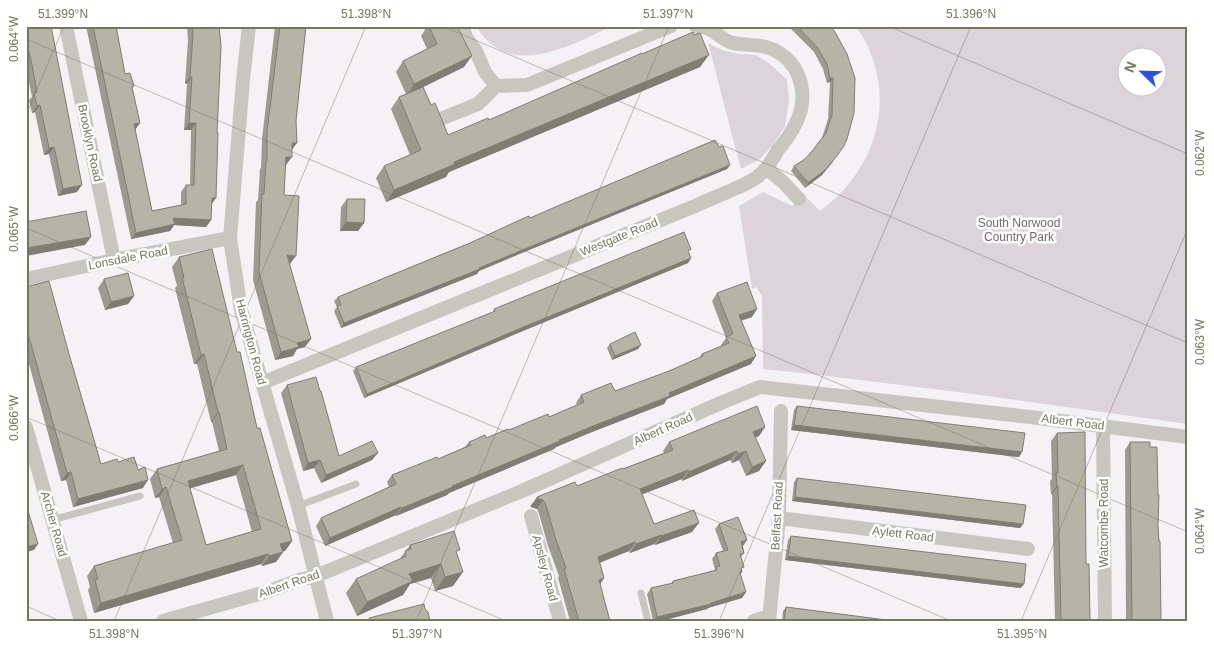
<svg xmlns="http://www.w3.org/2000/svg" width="1214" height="647" viewBox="0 0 1214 647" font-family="Arial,sans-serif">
<rect width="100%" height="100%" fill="#f4f2f5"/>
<!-- green -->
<path fill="#dcd3db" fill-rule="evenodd" d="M476,26H612C569,46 509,81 476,26Z
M856,26H1188V424L966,393L811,374L763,369L762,296L756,287L752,289L739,206L763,192L792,206L804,195L820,211C880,167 900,90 856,26ZM1126,58H1156V88H1126Z
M708,43L722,50L739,54L756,55L770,64L787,80L789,99L785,126L773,145L760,159L741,169Z"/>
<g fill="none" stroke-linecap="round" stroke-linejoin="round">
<!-- lane -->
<path stroke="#c7c7c0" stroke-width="7" d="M298,506L356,484
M52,520L140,496
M641,593L648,621"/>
<!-- street -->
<path stroke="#c7c7c0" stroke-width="14" d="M66,26L114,260
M249,26L243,80L230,238L241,310L298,506L327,621
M462,26L466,37L476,51L485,72L496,86L527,85L671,26
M443,118L478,104L496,86
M766,168L783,182L799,199
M26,279L114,260L230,238
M262,383L695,206C708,200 721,195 734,189C742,186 750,182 757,177C767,170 772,160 778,150C784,142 791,134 795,125C808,101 804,70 781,54C766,43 749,46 733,43C723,41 716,31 707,28C703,27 699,27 696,26
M1103,426L1105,621
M26,427L81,621
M531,516L560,621
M779,518L1028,549
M163,621L266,592L299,580L316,576L522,491L723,402L760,387L1030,417L1188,437
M754,621L769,616
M769,621L779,518L781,411"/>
</g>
<!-- wall -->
<path fill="#9c9b90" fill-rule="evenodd" d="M26,26L77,192L58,196L49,154L44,155L35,112L32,113L29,100L32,97L26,68Z
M86,26H116L125,74L132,88L140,123L135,129L152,211L181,205V192L186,185H190L191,130H184L187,84L185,83L188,41L187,26H219L211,220L206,227L174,225L170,231L131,239Z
M275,26H306L292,150L286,165H285L284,195L290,264L305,347L297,349L293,356L275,360L253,280L256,202L258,200L260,169L261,168L262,139Z
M423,26H457L464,67L423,87L431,105L448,135L489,120L642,54L700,67L449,172L446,177L386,202L376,178L384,166L410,155L391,109L399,97L406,94L396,72L403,61L427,49L421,36L425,30Z
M787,26H830L835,32L833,162L822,175L805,188L791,171L794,166L805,159L813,150L822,138L828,119L830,82L827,83L823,69L814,52L791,29Z
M719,147L730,165L727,169L529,250L479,271L477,274L341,328L334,311L337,307L334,301L338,297L530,218Z
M347,199L364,223L358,231H340L341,207Z
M689,253L691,258L688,263L518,333L364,398L353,371L356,367L493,312L494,309Z
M179,257L237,352L257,428L292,541L285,551H282L283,552L276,562L262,566L261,564L94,613L88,590L90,587L87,576L94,566L173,543L159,497L155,498L150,479L157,469L219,451L212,422H211L197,364H194L175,288L177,286L172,267ZM236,475L252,532L206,545L190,488Z
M104,279L134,296L128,304L105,310L98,288Z
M26,287L69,354L101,464L118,462L143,488L73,507L66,480L61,481L26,353Z
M717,293L752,317L741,321L751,364L667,399L664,404L587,434L556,447L554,449L449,493L447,495L396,516V515L325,546L316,526L321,518L389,487L387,482L392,475L438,459L465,447L469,442L486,438L549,417L577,405L576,403L581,395L615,391L669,371L699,358L702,354L721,346V345L726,338L712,301Z
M610,344L638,349L612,360L607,348Z
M287,385L339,456L372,460L321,483L314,468L303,471L281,393Z
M797,406L1022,452L1019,457L791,430L794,410Z
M765,427L759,436L755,438L766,461L759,471L746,476L739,460L732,463L730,460L682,481V479L642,494L654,524L692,532L655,545L654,544L630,553L629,551L600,562L604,578L600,585L610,621H570L558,578L559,576L548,546L539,514L537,509L531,507L530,506L537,497L577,486L664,453L663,451L669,442Z
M1057,433L1086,564L1090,621H1055L1052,494H1051L1050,481L1052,479L1051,441Z
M1130,442L1150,447L1158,495V526L1161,621H1126L1125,450Z
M797,478L1023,524L1020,528L792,501L794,482Z
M719,524L743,546L744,553L741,557L742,572L740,574L746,592L742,598L708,608L707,609L661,621H653L647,594L651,588L671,584L673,581L713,571L715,569L712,559L716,553L723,551L715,529Z
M791,536L1021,588L785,560L788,540Z
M410,545L457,554L453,586L435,591L431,578L410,584L403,595L357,616L346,593L356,579L399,560Z
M786,607L894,621H782L783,611Z"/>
<!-- shaded-wall -->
<path fill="#7f7e75" d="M709,55L700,67L449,172L446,177L386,202L394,190L454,162Z
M472,56L464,67L407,95L414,84Z
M190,77H192L187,84L185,83Z
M830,78H833L830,82L827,83Z
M40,105L35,112L32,113L37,106Z
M140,123L135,130L134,124Z
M189,123H196L191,130H184Z
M292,143H297L291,151Z
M54,147L49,154L44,155L49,148Z
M286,157H292L286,165H280Z
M836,157L822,175L805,188L808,183Z
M730,165L727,169L529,250L479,271L477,274L341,328L344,323Z
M82,185L77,192L58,196L63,189Z
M212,198H216L211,205Z
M173,218L211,220L206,227L174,225L170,231L131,239L136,233Z
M346,222L364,223L358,231H340Z
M91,237L85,245L26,256V248Z
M287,255L296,256L290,264Z
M691,258L688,263L518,333L364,398L367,394L521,328Z
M134,296L128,304L105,310L111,302Z
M757,309L752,317L733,323L739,315Z
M311,339L305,347L297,349L293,356L275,360L281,352L297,343Z
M641,345L638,349L612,360L615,356Z
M204,354L197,364H194L201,355Z
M756,356L751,364L667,399L664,404L587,434L556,447L554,449L449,493L447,495L396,516L402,508L669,393Z
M218,412H219L212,422H211Z
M794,425L1022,452L1019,457L791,430Z
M765,427L759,436L747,441L753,432Z
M737,451L730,460L682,481L689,472Z
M746,451L739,460L732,463L738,454Z
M378,453L372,460L321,483L326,475Z
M320,460L314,468L303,471L308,463Z
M766,461L759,471L746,476L752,467Z
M243,465L236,475L181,491L188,481Z
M688,470L682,479L633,498L640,489Z
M71,472L66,480L61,481L67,473Z
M148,480L143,488L73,507L78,499Z
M1057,486H1058L1052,494H1051Z
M166,487L159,497L155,498L162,489Z
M795,497L1023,524L1020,528L792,501Z
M537,498L543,500L537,509L531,507Z
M401,507L396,515L325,546L330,538Z
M699,523L692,532L655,545L661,536Z
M661,535L654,544L630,553L636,544Z
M747,540L743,546L737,548L741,542Z
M292,541L285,551L273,554L280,544Z
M635,542L629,551L592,566L598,557Z
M38,544L34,550L26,552V547Z
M283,552L276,562L262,566L269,556Z
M268,554L261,564L94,613L101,603Z
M788,556L1024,584L1021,588L785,560Z
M441,564L431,578L410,584L403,595L357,616L367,602L409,574Z
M463,572L453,586L435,591L445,577Z
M604,578L598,587L599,580Z
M746,592L742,598L708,608L707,609L661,621H654L657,617L711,603Z"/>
<!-- building -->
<path fill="#b5b4a7" stroke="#7f7e75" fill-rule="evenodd" d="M26,26H51L82,185L63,189L54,147L49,148L40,105L37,106L34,93L37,92L32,65L29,51H26Z
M93,26H116L125,74L130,73L134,86L132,87L140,123L134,124L152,211L186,204V185H194L196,123H189L192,77H190L193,34L192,26H219L221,46L217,133H218L216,198H212L211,220L173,218L175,224L136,233Z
M280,26H306L296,121L297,143H292V157H286L284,195L299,196L296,256L287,255L311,339L297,343L299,347L281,352L259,272L262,194H264L266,161H267V131Z
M429,26H457L472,56L414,84L403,61L437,44Z
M797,26H830L835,32L847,54L855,78L854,113L847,139L844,146L836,157L825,170L808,183L794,166L805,159L813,150L826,133L832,115L833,78H830L827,64L817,47Z
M693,32L694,35L700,33L709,55L454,162L455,164L394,190L384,166L421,150L399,97L423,87L431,105L435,103L448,135L488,118L489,120L642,53V54Z
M715,140L719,147L723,146L730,165L532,246L479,268L480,269L344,323L337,306L341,305L338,297L470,243L522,219L529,216L530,218L560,205Z
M347,199H365L364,223L346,222Z
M86,211L91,237L26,248V222Z
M684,232L691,249L688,251L691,258L521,328L367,394L356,367L483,316L495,311L494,309Z
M212,249L237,352H240L257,428H260L292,541L280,544L283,552L269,556L268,554L101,603L95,580L98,579L94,566L182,540L166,487L162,489L157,469L227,449L219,412H218L204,354L201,355L194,326L185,289L182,278H184L179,257ZM243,465L261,529L206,545L188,481Z
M128,273L134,296L111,302L104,279Z
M49,281L69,354L101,464L117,459L118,462L134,457L138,470L145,467L148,480L78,499L71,472L67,473L26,326V287Z
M747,282L757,309L739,315L756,356L669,393L670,396L593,426L559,440L560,441L452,486L453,487L402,508L401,507L330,538L321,518L396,484L392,475L437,457L438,459L471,445L469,442L485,435L486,438L508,429L509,430L548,414L549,417L584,402L581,395L611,383L615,391L669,371L703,356L702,354L729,343L726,337L733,334L717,293Z
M635,332L641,345L615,356L610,344Z
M316,377L320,391H321L339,456L372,441L378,453L326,475L320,460L308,463L287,385Z
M757,406L765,427L753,432L766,461L752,467L746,451L738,454L737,451L689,472L688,470L640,489L654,524L694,510L699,523L661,536V535L636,544L635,542L598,557L604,578L599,580L610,621H579L564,569L566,568L555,537L546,505L543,500L537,498V497L575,482L577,486L622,468L623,469L673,450L669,442Z
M797,406L1025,433L1022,452L794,425Z
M1085,432L1086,564H1089L1090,621H1061L1058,486H1057L1056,473H1058L1057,433Z
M1130,442H1150V447H1157L1158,495H1159L1158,526L1159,541H1160L1161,621H1132Z
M797,478L1026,505L1023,524L795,497Z
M26,504L38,544L26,547Z
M738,517L747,540L741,542L744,553L740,554L744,567L741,568L742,572L740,573L746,592L711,603V604L657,617L651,588L673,583V581L717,570L716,567L720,566L716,553L728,550L719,524Z
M454,531L460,550L456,551L463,572L445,577L441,564L409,574L413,581L367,602L356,579L406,556L405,551L411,549L410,545Z
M791,536L1026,564L1024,584L788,556Z
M424,604L425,609L428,612L430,621H370L369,618Z
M786,607L894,621H784Z"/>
<!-- ticks -->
<path fill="none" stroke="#76765d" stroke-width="1" stroke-opacity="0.45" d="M442,26L1188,343M888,26L1188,154M26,39L1188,532M26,115L64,26M26,228L951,621M26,417L506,621M26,606L60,621M114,621L366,26M416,621L669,26M719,621L971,26M1021,621L1188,228"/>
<g text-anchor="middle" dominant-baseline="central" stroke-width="5" stroke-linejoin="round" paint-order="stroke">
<!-- street labels -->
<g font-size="12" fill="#76765d" stroke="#fff">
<text transform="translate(90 143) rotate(78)">Brooklyn Road</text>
<text transform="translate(619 237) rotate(-22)">Westgate Road</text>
<text transform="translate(128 258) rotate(-11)">Lonsdale Road</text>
<text transform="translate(251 342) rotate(75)">Harrington Road</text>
<text transform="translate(1073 422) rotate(7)">Albert Road</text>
<text transform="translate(663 429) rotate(-24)">Albert Road</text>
<text transform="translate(777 516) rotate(-87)">Belfast Road</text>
<text transform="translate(1104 523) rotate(-90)">Watcombe Road</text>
<text transform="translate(54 524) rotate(74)">Archer Road</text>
<text transform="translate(903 534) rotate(7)">Aylett Road</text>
<text transform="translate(545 568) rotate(75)">Apsley Road</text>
<text transform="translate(289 584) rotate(-19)">Albert Road</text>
</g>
<!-- park labels -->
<g font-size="12" fill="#796471" stroke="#fff">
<text x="1019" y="223">South Norwood<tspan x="1019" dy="14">Country Park</tspan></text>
</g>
</g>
<!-- border -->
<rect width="1214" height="647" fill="none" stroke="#ffffff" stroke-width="55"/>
<!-- north arrow -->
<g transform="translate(1142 72) rotate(293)"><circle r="24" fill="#ffffff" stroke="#c8c8be"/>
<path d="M0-4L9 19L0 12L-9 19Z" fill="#2c52da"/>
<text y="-8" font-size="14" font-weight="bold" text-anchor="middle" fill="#76765d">N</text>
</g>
<rect x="28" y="28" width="1158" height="592" fill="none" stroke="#76765d" stroke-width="2"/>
<g font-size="12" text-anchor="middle" fill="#76765d">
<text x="63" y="18">51.399°N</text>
<text x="366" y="18">51.398°N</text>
<text x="668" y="18">51.397°N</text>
<text x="971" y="18">51.396°N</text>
<text transform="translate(14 39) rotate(-90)" y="4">0.064°W</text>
<text transform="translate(1200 153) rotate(-90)" y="4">0.062°W</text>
<text transform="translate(14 229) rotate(-90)" y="4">0.065°W</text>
<text transform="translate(1200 342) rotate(-90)" y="4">0.063°W</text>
<text transform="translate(14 418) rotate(-90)" y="4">0.066°W</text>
<text transform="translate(1200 531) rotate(-90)" y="4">0.064°W</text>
<text x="114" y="638">51.398°N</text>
<text x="417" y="638">51.397°N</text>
<text x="719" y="638">51.396°N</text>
<text x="1022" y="638">51.395°N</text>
</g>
</svg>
